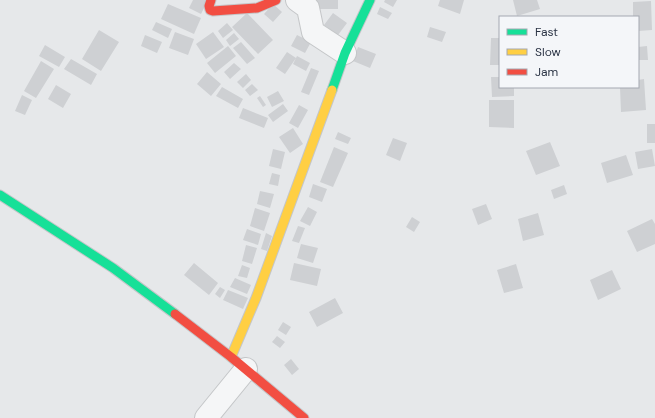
<svg xmlns="http://www.w3.org/2000/svg" width="655" height="418" viewBox="0 0 655 418" font-family="'DM Sans',sans-serif">
<rect width="100%" height="100%" fill="#e6e8ea"/>
<!-- building -->
<path fill="#ced0d3" d="M193,0H208L201,14L189,8Z
M317,0H338V9H317Z
M385,0H397L393,7L384,2Z
M440,0H464L460,14L438,6Z
M513,0H537L540,9L517,16Z
M651,1L652,30L638,31V17H633V2Z
M168,4L201,18L194,34L161,19Z
M273,4L282,12L273,22L264,14Z
M380,7L392,13L388,19L377,14Z
M247,13L273,40L258,54L232,27Z
M333,13L347,23L338,35L324,25Z
M156,22L172,29L168,38L152,30Z
M227,23L233,30L223,38L218,31Z
M430,27L446,32L442,42L427,37Z
M99,30L119,42L101,71L82,59Z
M175,32L194,39L188,55L169,48Z
M213,32L224,47L206,59L196,44Z
M234,33L239,39L230,46L226,40Z
M145,35L162,42L157,53L141,46Z
M297,35L311,42L305,53L291,46Z
M491,38H500V65H490Z
M241,42L255,58L247,64L233,48Z
M45,45L65,57L59,67L39,56Z
M228,46L236,56L215,73L207,63Z
M647,46L648,60H638V47Z
M358,47L376,54L370,68L353,61Z
M287,52L296,58L297,56L310,63L306,71L293,64L296,58L285,74L276,68Z
M71,59L97,74L91,85L64,69Z
M41,61L54,69L36,98L24,91Z
M234,63L241,69L230,79L224,72Z
M311,68L319,71L309,95L301,92Z
M207,72L221,84L211,96L197,84Z
M246,74L251,80L243,88L237,82Z
M491,77H500V87H514V96L492,97Z
M644,79L646,110L621,112L620,87H638V80Z
M252,84L258,90L250,96L245,90Z
M56,85L71,94L63,108L48,99Z
M222,87L243,99L238,108L216,96Z
M278,91L284,101L272,107L267,97Z
M22,95L32,100L25,115L15,111Z
M260,96L266,105L263,107L257,98Z
M489,100H514V128L489,127Z
M283,104L288,111L273,122L268,115Z
M299,105L308,110L298,128L289,123Z
M243,108L268,118L264,128L239,118Z
M647,124H655V143H647Z
M293,128L303,144L290,153L279,137Z
M338,132L351,138L348,144L335,139Z
M393,138L407,143L400,161L386,155Z
M550,142L560,166L536,175L526,151Z
M334,147L348,153L333,187L320,182Z
M273,149L285,152L281,169L269,166Z
M652,149L655,166L638,169L635,152Z
M626,155L633,175L607,183L601,163Z
M272,173L280,175L278,186L269,184Z
M313,184L327,189L322,202L309,197Z
M564,185L567,194L554,199L551,190Z
M260,191L274,194L270,208L257,204Z
M486,204L492,219L478,225L472,209Z
M308,207L317,212L310,226L300,221Z
M255,208L270,213L264,231L250,226Z
M538,213L544,235L523,241L518,219Z
M412,217L420,222L414,232L406,227Z
M652,219L655,224V244L637,252L627,231Z
M298,226L305,228L299,243L292,241Z
M247,229L261,234L258,245L243,240Z
M266,233L272,236L267,251L261,249Z
M301,244L318,248L313,263L297,258Z
M246,245L257,248L252,264L242,261Z
M194,263L218,283L209,295L184,275Z
M294,263L321,269L317,286L290,280Z
M516,264L523,288L504,293L497,270Z
M242,265L250,268L247,278L238,276Z
M612,270L621,289L598,300L590,280Z
M235,278L251,285L247,294L230,287Z
M220,287L225,290L220,298L215,294Z
M228,290L248,298L243,309L223,300Z
M335,298L343,313L317,327L309,312Z
M283,322L291,327L286,335L278,330Z
M277,336L285,342L280,348L272,342Z
M291,359L299,369L292,375L284,365Z"/>
<g fill="none" stroke-linecap="round" stroke-linejoin="round">
<!-- street casing -->
<g stroke="#c4c6c8" stroke-width="24">
<path id="street" d="M297,0L308,8L313,32L345,53
M206,418L246,369"/>
</g>
<!-- fast casing -->
<g stroke="#c4c6c8" stroke-width="11">
<path id="fast" d="M332,90L345,53L370,0
M0,195L113,268L175,314"/>
</g>
<!-- slow casing -->
<g stroke="#c4c6c8" stroke-width="11">
<path id="slow" d="M231,357L256,298L332,90"/>
</g>
<!-- jam casing -->
<g stroke="#c4c6c8" stroke-width="11">
<path id="jam" d="M211,0L209,6L210,10L213,11L257,8L276,0
M175,314L231,357L304,418"/>
</g>
<!-- street -->
<use href="#street" stroke="#f5f6f7" stroke-width="22"/>
<!-- fast -->
<use href="#fast" stroke="#16e098" stroke-width="9"/>
<!-- slow -->
<use href="#slow" stroke="#ffcf43" stroke-width="9"/>
<!-- jam -->
<use href="#jam" stroke="#f24e42" stroke-width="9"/>
</g>
<!-- legend -->
<rect x="499" y="16" width="140" height="72" fill="#f4f6f9" stroke="#a4a8b1"/>
<rect x="507" y="29" width="20" height="6" fill="#16e098" stroke="#a4a8b1"/>
<text x="535" y="36" font-size="12" fill="#2b3445">Fast</text>
<rect x="507" y="49" width="20" height="6" fill="#ffcf43" stroke="#a4a8b1"/>
<text x="535" y="56" font-size="12" fill="#2b3445">Slow</text>
<rect x="507" y="69" width="20" height="6" fill="#f24e42" stroke="#a4a8b1"/>
<text x="535" y="76" font-size="12" fill="#2b3445">Jam</text>
</svg>
